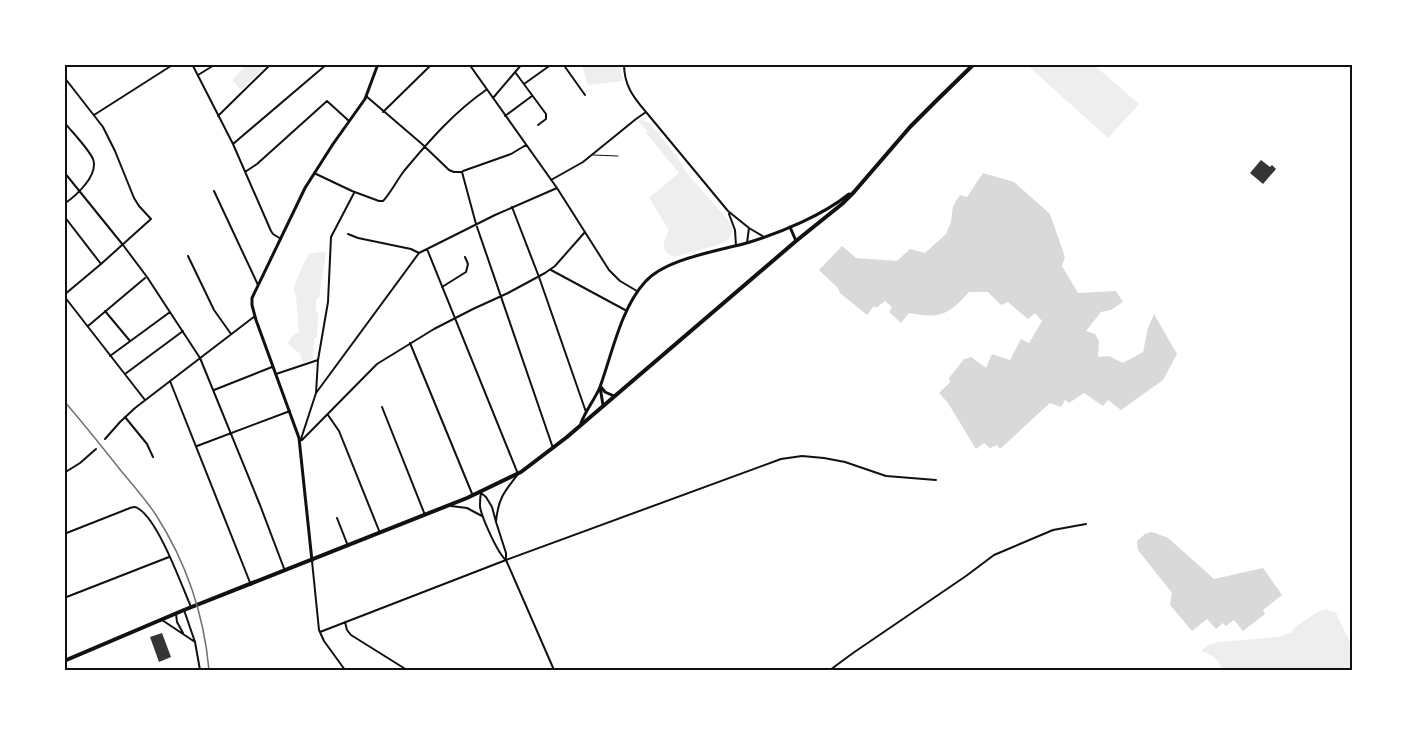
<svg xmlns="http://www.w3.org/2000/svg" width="1417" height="735" viewBox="0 0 1417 735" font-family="'Roboto Condensed',sans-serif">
<rect width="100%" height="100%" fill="#fff"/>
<!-- green -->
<path fill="#eee" d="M246,65H267L241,90L232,80Z
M582,65H620L623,81L588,85Z
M1027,65H1094L1139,104L1108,138Z
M638,120H642L650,123L677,157L689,176L730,222C735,232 730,240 721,244L675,257C659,252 663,241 669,230L649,198L679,173L646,133L647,131L638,121L635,123L634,122Z
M321,252L326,253L319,298L316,299V312L318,313L317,338L314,339L313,359L303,363L300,354L288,344L291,337L299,332L296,297L294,290L295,283L307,257L309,254Z
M1326,609L1336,613L1352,646V670H1222C1219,660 1211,653 1201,651L1208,645L1218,642L1277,637L1291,633L1295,627L1319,611Z"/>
<!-- water -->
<path fill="#d9d9d9" d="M983,173L1014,182L1050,214L1065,257L1062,266L1078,293L1116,291L1123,302L1111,310L1101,312L1086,331L1095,334L1099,341L1098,357L1109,356L1123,363L1143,352L1148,328L1154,314L1177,354L1163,380L1121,410L1108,400L1103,406L1084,393L1069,403L1065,400L1061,407L1050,403L1000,449L997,445L990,448L984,443L976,449L948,403L939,393L950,382L949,378L964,359L971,357L986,368L992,354L1010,360L1021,339L1029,343L1042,321L1035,313L1028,319L1008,302L1001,305L988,292H969C949,315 939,319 909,313L901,323L889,312L892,307L885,301L876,308L874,306L867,315L840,293L838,288L819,270L842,246L856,258L897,261L910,249L925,253L946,234L951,222L953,206L960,195L967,197Z
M1151,532C1157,533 1161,536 1167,537L1214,579L1263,568L1282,595L1263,610L1265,614L1243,631L1234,620L1226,626L1223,623L1216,629L1207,619L1192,631L1170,605L1172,593L1138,550L1137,541L1145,534Z"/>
<!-- building -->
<path fill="#353535" d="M1261,160L1270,167L1272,165L1276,169L1263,184L1250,173Z
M162,633L171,657L159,662L150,637Z"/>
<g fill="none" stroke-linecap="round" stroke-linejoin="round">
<!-- service -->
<path stroke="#111" stroke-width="1" d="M593,155L618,156"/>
<!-- minor -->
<path stroke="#111" stroke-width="2" d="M192,64L233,144L271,231L273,234L281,239
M469,64L557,188L609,270L620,281L637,291
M563,64L585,95
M624,64C624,85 633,97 646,112L728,211L749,228L764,237
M515,72L546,114V119L538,125
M198,75L216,64
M64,77L103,127L115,151L134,198L139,206L151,219L101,264L64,295
M524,84L552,64
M366,96L422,144L449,170L454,172H462L476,224L553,448
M493,98L522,64
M383,112L432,64
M94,115L174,64
M218,116L271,64
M505,116L532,96
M64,122C72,132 88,148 93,159C99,175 76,196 64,204
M233,144L327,64
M463,171L511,154L526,145
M64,172L123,245L147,277L200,358L260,505L285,571
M245,172L257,164L327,101L349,121
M314,173L352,191L379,201H383C390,194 397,180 404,171C429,141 454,112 486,90
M551,180L583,162L636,119L646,112
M214,191L258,285
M512,207L539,277L586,412
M729,214L735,230L736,246
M64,216L101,264
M348,234L358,238L411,249L419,253
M747,243L749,228
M427,249L518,474C504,492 498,499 496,522
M188,256L214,310L231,334
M551,270L627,311
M442,287L466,272L468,264L465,257
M64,296L145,400
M105,311L130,341
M88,326L145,278
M410,343L473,496
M110,356L170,312
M125,374L183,331
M276,374L318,360
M170,381L251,585
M214,390L272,367
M316,393L318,360L328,302L331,237L354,193
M382,407L425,515
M328,415L339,431L380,533
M125,417L147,444L153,457
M105,439L120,422L135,408L255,316
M302,440L377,364L434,329L473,309L508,293L545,273L555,266L585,232
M300,442L316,393L419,253L495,215L557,188
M197,446L290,411
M64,473L80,463L96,449
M481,493L486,497L492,507L496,522L506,553V560L554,670
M481,493C480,498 480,502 480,507C482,518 498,554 506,560
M451,506L467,508L482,516
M337,518L348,546
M64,534L130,508C134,507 135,506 139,509C159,522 181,584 191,607
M312,561L319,630L324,641L345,670
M64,598L169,557
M184,610L195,642L200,670
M176,614L177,622L183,633
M162,620L195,642
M345,622L347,630L351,635L407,670
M320,632L506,560L781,459L802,456L824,458L845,462L886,476L936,480
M830,670L853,653L966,576L994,555L1053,530L1086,524"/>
<!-- tertiary -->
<path stroke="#111" stroke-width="3" d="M790,227L796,241
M600,387L603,405
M601,387L605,392L614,396
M581,423C586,410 595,399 600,387C612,354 621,308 645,282C666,258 720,251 750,242C782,232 823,215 849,194
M312,561L299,438L256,320L252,305V298L305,188L333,144L365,99L378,64"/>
<!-- primary -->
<path stroke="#111" stroke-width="4" d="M64,661L184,610L467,498L521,472L567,437L796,241L842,204L854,192L910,127L937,100L974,64"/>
<!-- rail -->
<path stroke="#707070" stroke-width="1.5" d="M64,401C84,424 103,448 122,472C134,486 146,500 156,515C186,562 204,615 209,670"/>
</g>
<!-- border -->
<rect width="1417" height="735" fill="none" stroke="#ffffff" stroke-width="132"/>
<rect x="66" y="66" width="1285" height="603" fill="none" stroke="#111" stroke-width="2"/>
</svg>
